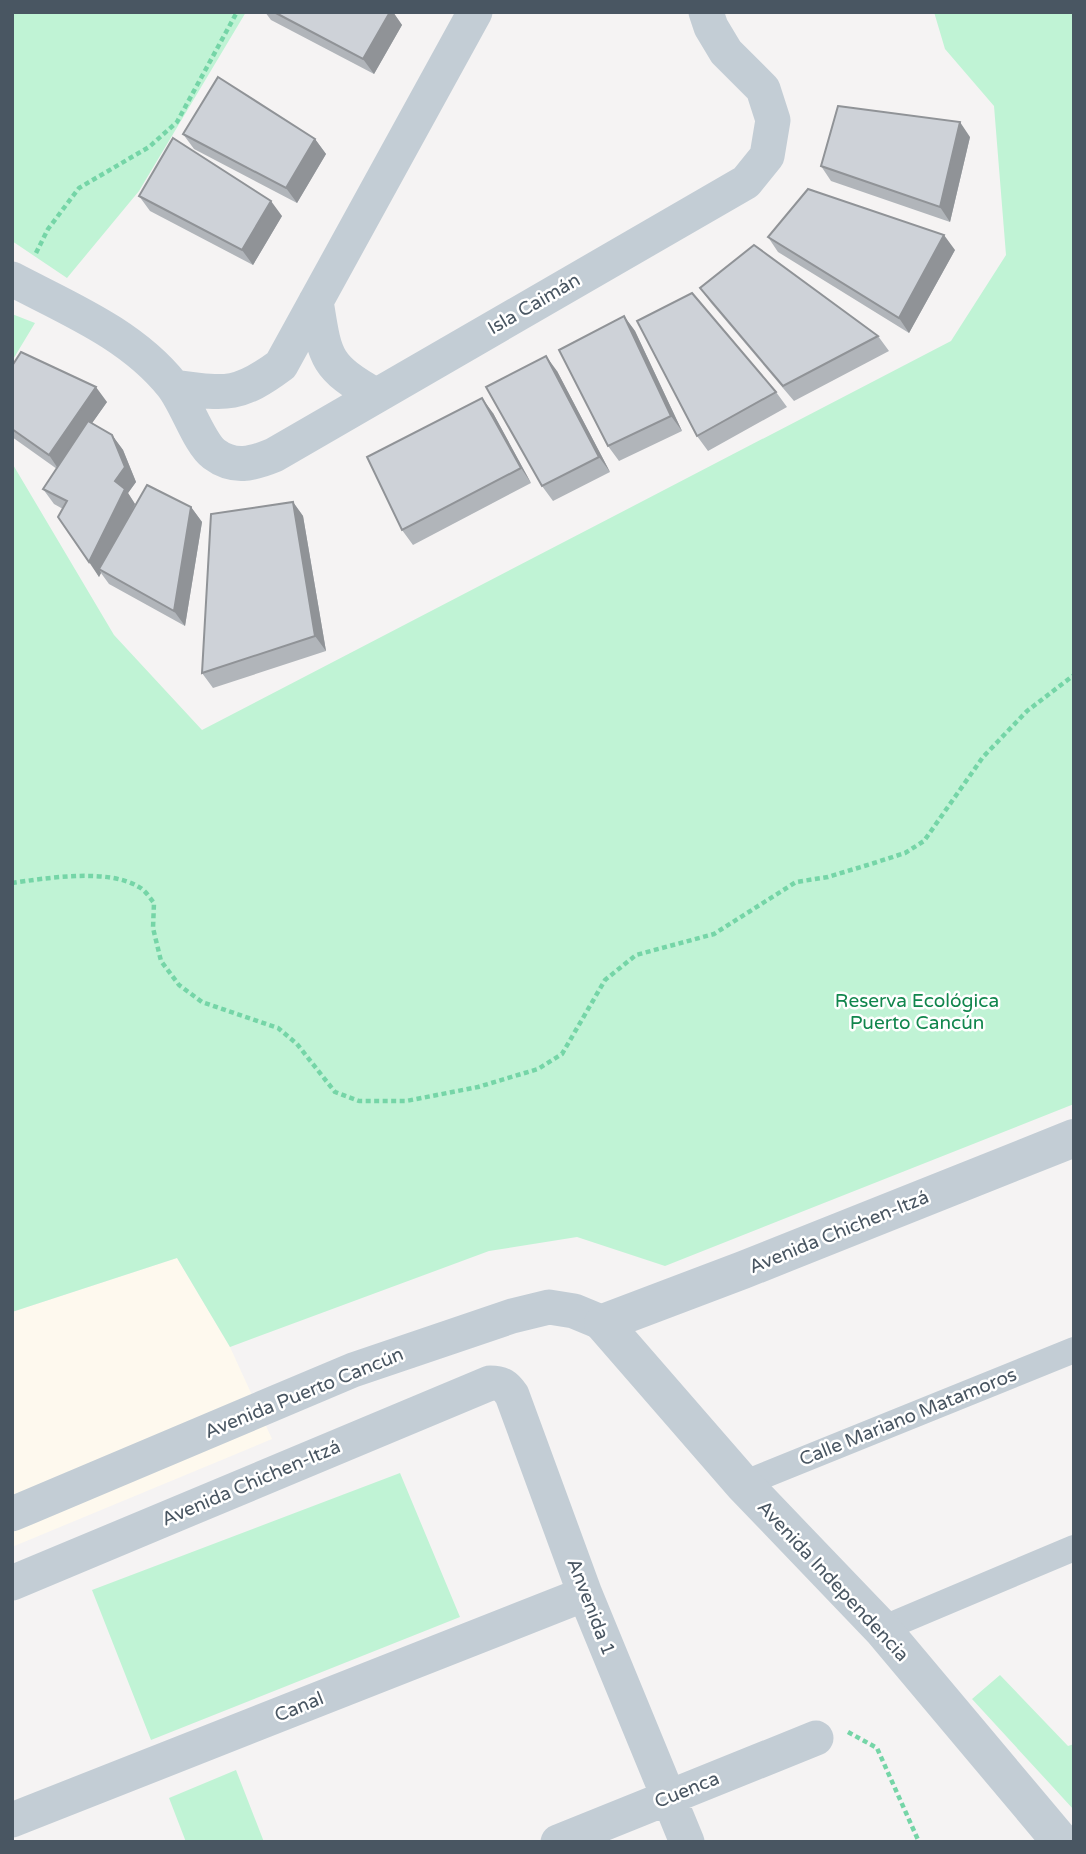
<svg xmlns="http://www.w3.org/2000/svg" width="1086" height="1854" viewBox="0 0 1086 1854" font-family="'Varela Round',sans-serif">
<rect width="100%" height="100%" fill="#f5f3f3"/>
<!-- commercial -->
<path fill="#fef9ee" d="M177,1258L230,1347L272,1439L12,1547V1312Z"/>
<!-- green -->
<path fill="#c0f3d5" d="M12,12H246L139,191L67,278L12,241Z
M934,12H1074V1104L665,1266L577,1237L489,1251L230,1347L177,1258L12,1312V463L114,635L202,730L951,341L1006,255L994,106L945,49Z
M12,314L35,323L12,361Z
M400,1473L460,1617L151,1740L92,1590Z
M1000,1675L1068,1746L1074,1744V1810L972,1699Z
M236,1770L264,1842H186L169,1798Z"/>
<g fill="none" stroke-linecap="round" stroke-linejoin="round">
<!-- path -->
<path stroke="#75d5a7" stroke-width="4.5" stroke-dasharray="5 3.5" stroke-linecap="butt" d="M36,253L48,229L79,188L149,147L177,122L237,12
M12,883C47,878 108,868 139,887C145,890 150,898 154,903L153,928L161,961L179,985L202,1002L278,1028L297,1044L335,1092L359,1101H406L478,1087L538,1069L562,1054L605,980L636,955L714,934L796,882L828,877L874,863L905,853L924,841L983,757L1027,711L1074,675
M848,1732L877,1748L919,1842"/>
<!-- pedestrian -->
<path stroke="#c3cdd5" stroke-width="26" d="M743,1484L1074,1350
M882,1629L1074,1548"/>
<!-- minor -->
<path stroke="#c3cdd5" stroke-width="35" d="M12,279C69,309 131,334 172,385C186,402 199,443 214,454C234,469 252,464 274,455L746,182L767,156L773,120L763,89L726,52L711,27L706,12
M316,301C325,357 324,366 375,395
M174,387C226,394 238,397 281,365L475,12
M12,1514L353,1370L512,1316L549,1307L574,1311L603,1323
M12,1583L490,1383C502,1383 506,1386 512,1395L585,1594L687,1842
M12,1820L585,1594
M558,1842L816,1738"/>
<!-- tertiary -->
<path stroke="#c3cdd5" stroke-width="38" d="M1061,1842L882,1629L743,1484L603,1323L743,1270L1074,1138"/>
</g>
<!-- wall -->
<path fill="#b1b5ba" d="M265,12H393L402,25L374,74L271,20Z
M183,134L315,139L326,154L297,203L194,149Z
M970,137L950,222L831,181L821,166Z
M139,196L282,216L253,265L150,211Z
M768,237L955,250L909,333L778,252Z
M700,288L878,336L889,351L794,401L711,303Z
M624,316L635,331L682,431L619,461L608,446Z
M12,366L107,402L92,423L112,435L123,450L136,482L128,493L135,504L130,515L191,507L202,522L185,626L109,584L101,573L99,577L63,509L54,504L43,489L57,469L12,437Z
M557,371L610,472L553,501L542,486Z
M776,392L787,407L708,451L697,436Z
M493,413L531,483L413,545L402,530Z
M293,502L303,516L326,651L213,688L202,673Z"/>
<!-- shaded-wall -->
<path fill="#909397" d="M390,12H393L402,25L374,74L363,59Z
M960,122L970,137L950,222L940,207Z
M315,139L326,154L297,203L286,188Z
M271,201L282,216L253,265L242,250Z
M944,235L955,250L909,333L899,318Z
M624,316L635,331L682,431L671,416Z
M546,356L557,371L610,472L599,457Z
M96,387L107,402L59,470L49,455Z
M482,398L493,413L531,483L521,468Z
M112,435L123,450L136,482L128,493L135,504L102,571L99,569L101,573L99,577L89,562L115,481Z
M293,502L303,516L326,651L315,636Z
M191,507L202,522L185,626L174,611Z"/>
<!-- building -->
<path fill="#ced2d8" stroke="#909397" stroke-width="2" d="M274,12H390L363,59Z
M218,77L315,139L286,188L183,134Z
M838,106L960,122L940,207L821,166Z
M173,138L271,201L242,250L139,196Z
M808,189L944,235L899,318L768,237Z
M754,245L878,336L783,386L700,288Z
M692,293L776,392L697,436L637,321Z
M624,316L671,416L608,446L559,350Z
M21,352L96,387L49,455L12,429V366Z
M546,356L599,457L542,486L486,387Z
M482,398L521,468L402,530L367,457Z
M88,421L112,435L125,467L115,481L125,489L89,562L58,517L67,501L43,489Z
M147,485L191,507L174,611L99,569Z
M293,502L315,636L202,673L211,514Z"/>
<g text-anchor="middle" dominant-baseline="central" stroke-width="5" stroke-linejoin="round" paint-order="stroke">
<!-- street labels -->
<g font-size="19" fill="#495662" stroke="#fff">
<text transform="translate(534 304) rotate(-30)">Isla Caimán</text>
<text transform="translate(839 1232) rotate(-22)">Avenida Chichen-Itzá</text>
<text transform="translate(304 1393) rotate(-22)">Avenida Puerto Cancún</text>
<text transform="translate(908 1417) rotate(-22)">Calle Mariano Matamoros</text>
<text transform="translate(251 1483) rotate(-23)">Avenida Chichen-Itzá</text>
<text transform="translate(833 1581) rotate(47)">Avenida Independencia</text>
<text transform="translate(591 1607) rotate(69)">Anvenida 1</text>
<text transform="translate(299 1707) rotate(-22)">Canal</text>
<text transform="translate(687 1790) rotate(-22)">Cuenca</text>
</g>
<!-- park labels -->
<g font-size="19" fill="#11864d" stroke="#fff">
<text x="917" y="1001">Reserva Ecológica<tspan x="917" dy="22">Puerto Cancún</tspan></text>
</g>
</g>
<!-- border -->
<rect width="1086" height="1854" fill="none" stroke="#495662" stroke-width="28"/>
</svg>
